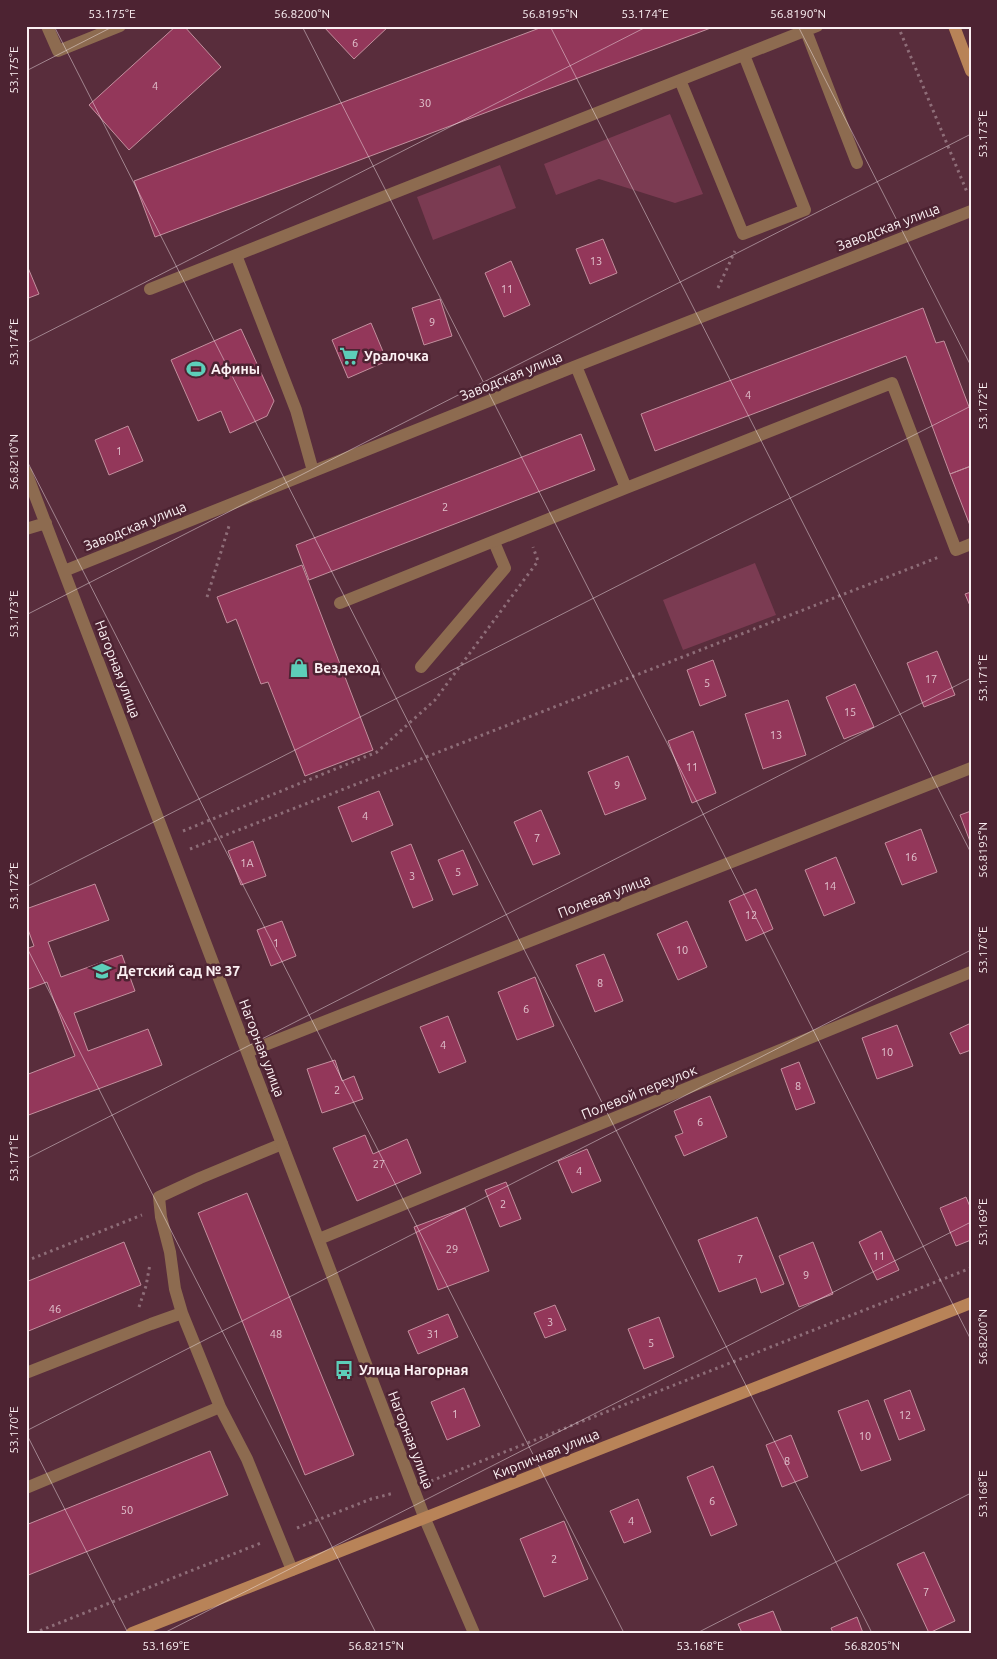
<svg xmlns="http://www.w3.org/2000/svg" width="997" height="1659" viewBox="0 0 997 1659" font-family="Ubuntu,sans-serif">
<rect width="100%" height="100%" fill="#592d3c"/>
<!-- green -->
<path fill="#7b3b52" d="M670,114L703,194L675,203L599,179L556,195L544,164Z
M500,165L516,208L433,240L417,197Z
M755,563L776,615L683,650L663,600Z"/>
<!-- building -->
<path fill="#93375a" stroke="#c38f9e" d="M176,26H184L221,67L129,150L89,105Z
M323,26H389L354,59Z
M545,26H716L155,237L134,181Z
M603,239L617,273L590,284L576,249Z
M511,261L530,305L504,317L485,273Z
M26,263L39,294L26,299Z
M440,299L452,336L424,345L412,308Z
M923,308L936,343L944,341L971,412V466L950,474L906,356L655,451L641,414Z
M371,323L387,361L348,378L332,340Z
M241,329L274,401L267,416L230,433L221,411L198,421L171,360Z
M128,426L143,461L109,475L95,440Z
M581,434L595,470L309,580L296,545Z
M971,466V528L950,474Z
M302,565L373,750L305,776L268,682L261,684L236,619L227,623L217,597Z
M971,592V608L965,594Z
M937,651L955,695L924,707L907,663Z
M713,660L726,696L700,706L687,670Z
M855,684L874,727L844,739L826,697Z
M788,700L806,755L763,769L745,714Z
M693,731L716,793L692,803L668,741Z
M628,756L646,799L605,815L588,772Z
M379,791L393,825L352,842L338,807Z
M541,810L560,854L533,865L514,822Z
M971,811V844L960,815Z
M921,829L937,872L902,885L885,843Z
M253,841L266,876L241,885L228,851Z
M411,844L433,900L413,908L391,852Z
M463,850L478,885L453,895L438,860Z
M836,857L855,903L824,916L805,870Z
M95,884L109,920L48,942L61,977L122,955L135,991L74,1013L88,1051L148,1029L162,1065L26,1116V1075L75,1056L47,982L26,990V949L34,946L26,924V909Z
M756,889L773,929L746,941L729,901Z
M282,921L296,956L271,966L257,930Z
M687,921L707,967L678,980L657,934Z
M604,954L623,1001L595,1012L576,965Z
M535,977L554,1026L517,1040L498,992Z
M448,1016L466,1062L439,1073L420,1027Z
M971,1023V1050L960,1054L950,1033Z
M897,1025L913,1066L877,1079L862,1038Z
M335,1060L342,1081L354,1076L363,1099L322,1113L307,1069Z
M799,1062L815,1103L796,1110L781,1069Z
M710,1096L727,1137L684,1156L675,1136L683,1133L674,1111Z
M365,1135L373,1154L407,1139L421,1173L357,1201L333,1148Z
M587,1149L601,1181L572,1193L558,1161Z
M506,1182L521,1219L500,1227L485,1190Z
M247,1193L354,1455L305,1475L198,1213Z
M966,1197L971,1209V1240L956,1246L940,1208Z
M465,1208L489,1271L438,1290L414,1227Z
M757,1217L784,1284L761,1293L756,1278L719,1292L698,1240Z
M881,1231L899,1270L877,1280L859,1242Z
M124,1242L141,1285L26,1332V1282Z
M813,1242L833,1294L799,1307L779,1256Z
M555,1305L566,1330L545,1338L534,1313Z
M448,1314L458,1337L418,1354L408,1331Z
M659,1317L674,1357L644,1369L628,1329Z
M464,1388L480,1426L447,1440L431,1402Z
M910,1390L925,1430L899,1440L884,1400Z
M868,1400L891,1460L861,1471L838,1411Z
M791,1435L808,1477L782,1487L766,1445Z
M210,1451L228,1495L26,1576V1525Z
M713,1466L737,1525L711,1536L687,1477Z
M638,1499L651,1532L624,1543L610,1511Z
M564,1521L588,1579L544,1597L520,1539Z
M924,1552L955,1621L929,1633L897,1564Z
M773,1611L782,1633H742L738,1624Z
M857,1617L863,1633H833L831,1628Z"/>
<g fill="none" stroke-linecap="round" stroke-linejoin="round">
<!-- path -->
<path stroke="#8e6d78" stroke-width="3" stroke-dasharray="2.5 4" stroke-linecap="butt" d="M898,26L967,192
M718,288L735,251
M207,597L229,526
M183,831L377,752L435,700L538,561L533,547
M190,849L939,557
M26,1261L142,1215
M139,1307L146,1286L150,1264
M431,1481L971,1268
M297,1528L371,1499L394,1493
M34,1633L261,1543"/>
<!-- lane -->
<path stroke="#8d6b50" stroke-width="12" d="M47,26L58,51L120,26
M806,31L857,163
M680,80L743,234L805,210L744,55
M236,255L296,410L313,471
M150,289L817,26
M421,667L505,568L494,542
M182,1313L220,1407L247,1459L292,1570
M26,1373L151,1324L182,1313L175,1289L170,1252L161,1217L159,1197L200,1178L282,1144
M26,1488L220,1407"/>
<!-- street -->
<path stroke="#8d6b50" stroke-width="12" d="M576,366L626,488L892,383L956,550L971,544
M26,472L425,1519L474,1633
M26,529L46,523
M64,571L576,366L971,211
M340,603L626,488
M247,1052L971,768
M319,1239L971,972"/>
<!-- secondary -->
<path stroke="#b88358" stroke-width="12" d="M954,26L971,71
M132,1633C412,1524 691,1412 971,1303"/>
</g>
<!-- ticks -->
<path fill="none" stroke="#fbf0f3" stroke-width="1" stroke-opacity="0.45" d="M54,26L872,1633M302,26L971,1340M550,26L971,853M798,26L971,366M26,71L114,26M26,343L648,26M26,459L624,1633M26,615L971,134M26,887L971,406M26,946L376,1633M26,1159L971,678M26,1431L971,950M26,1433L128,1633M164,1633L971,1222M697,1633L971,1493"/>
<!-- icons -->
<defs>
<g id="supermarket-bare" transform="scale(1.5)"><path d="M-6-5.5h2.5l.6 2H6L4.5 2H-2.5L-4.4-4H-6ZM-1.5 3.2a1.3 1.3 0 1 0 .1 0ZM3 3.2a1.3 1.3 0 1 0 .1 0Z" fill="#5dceb9" stroke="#4d2332" stroke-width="2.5" paint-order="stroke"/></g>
<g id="stadium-bare" transform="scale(1.5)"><path d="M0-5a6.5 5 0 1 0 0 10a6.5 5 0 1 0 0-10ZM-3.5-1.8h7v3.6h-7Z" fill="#5dceb9" stroke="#4d2332" stroke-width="2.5" paint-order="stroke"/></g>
<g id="shop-bare" transform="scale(1.5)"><path d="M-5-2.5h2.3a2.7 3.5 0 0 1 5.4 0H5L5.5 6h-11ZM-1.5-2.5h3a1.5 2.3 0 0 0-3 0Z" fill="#5dceb9" stroke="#4d2332" stroke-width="2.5" paint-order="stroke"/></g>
<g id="school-bare" transform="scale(1.5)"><path d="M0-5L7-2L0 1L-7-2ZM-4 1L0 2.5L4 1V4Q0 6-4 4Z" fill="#5dceb9" stroke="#4d2332" stroke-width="2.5" paint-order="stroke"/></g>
<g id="bus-bare" transform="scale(1.5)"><path d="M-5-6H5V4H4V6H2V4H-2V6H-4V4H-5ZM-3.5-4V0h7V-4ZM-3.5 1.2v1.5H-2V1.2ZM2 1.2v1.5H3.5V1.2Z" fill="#5dceb9" stroke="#4d2332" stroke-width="2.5" paint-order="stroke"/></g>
</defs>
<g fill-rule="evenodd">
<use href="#supermarket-bare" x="349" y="356"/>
<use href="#stadium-bare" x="196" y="369"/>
<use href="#shop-bare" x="299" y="668"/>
<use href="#school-bare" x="102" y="971"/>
<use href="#bus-bare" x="344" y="1370"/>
</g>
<g text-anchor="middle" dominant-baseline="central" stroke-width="5" stroke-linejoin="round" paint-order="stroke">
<!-- number labels -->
<g font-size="11" fill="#e1c2cd">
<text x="355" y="43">6</text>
<text x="155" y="86">4</text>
<text x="425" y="103">30</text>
<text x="596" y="261">13</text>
<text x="507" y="289">11</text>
<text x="432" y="322">9</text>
<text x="748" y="395">4</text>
<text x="119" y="451">1</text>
<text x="445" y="507">2</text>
<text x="931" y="679">17</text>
<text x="707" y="683">5</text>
<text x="850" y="712">15</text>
<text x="776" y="735">13</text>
<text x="692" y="767">11</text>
<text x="617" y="785">9</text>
<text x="365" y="816">4</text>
<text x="537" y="838">7</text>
<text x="911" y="857">16</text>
<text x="247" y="863">1А</text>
<text x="458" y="872">5</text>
<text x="412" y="876">3</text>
<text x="830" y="886">14</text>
<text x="751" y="915">12</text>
<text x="276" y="943">1</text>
<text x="682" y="950">10</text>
<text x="600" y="983">8</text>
<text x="526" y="1009">6</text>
<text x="443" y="1045">4</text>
<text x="887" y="1052">10</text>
<text x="798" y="1086">8</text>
<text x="337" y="1090">2</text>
<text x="700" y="1122">6</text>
<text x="379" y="1164">27</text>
<text x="579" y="1171">4</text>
<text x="503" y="1204">2</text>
<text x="452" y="1249">29</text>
<text x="879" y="1256">11</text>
<text x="740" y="1259">7</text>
<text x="806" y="1275">9</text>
<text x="55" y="1309">46</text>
<text x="550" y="1322">3</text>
<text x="276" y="1334">48</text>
<text x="433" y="1334">31</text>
<text x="651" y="1343">5</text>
<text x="455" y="1414">1</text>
<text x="905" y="1415">12</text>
<text x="865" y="1436">10</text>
<text x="787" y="1461">8</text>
<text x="712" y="1501">6</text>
<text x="127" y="1510">50</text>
<text x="631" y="1521">4</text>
<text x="554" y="1559">2</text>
<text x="926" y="1592">7</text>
</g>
<!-- street labels -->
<g font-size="14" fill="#fbf0f3" stroke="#4d2332">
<text transform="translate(888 227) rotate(-21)">Заводская улица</text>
<text transform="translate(511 376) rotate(-22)">Заводская улица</text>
<text transform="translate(135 526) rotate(-22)">Заводская улица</text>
<text transform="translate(118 669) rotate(69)">Нагорная улица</text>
<text transform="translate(604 896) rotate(-21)">Полевая улица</text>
<text transform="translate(262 1048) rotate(69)">Нагорная улица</text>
<text transform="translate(639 1092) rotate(-22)">Полевой переулок</text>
<text transform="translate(411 1440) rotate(69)">Нагорная улица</text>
<text transform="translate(546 1454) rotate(-22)">Кирпичная улица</text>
</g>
<!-- poi labels -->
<g font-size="14" font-weight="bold" fill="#fbf0f3" stroke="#4d2332" text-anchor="start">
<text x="364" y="356">Уралочка</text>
<text x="211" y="369">Афины</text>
<text x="314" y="668">Вездеход</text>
<text x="117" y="971">Детский сад № 37</text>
<text x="359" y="1370">Улица Нагорная</text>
</g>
</g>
<!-- border -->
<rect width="997" height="1659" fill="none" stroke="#4d2332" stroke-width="55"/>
<rect x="28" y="28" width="942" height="1604" fill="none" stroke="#fbf0f3" stroke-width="2"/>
<g font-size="12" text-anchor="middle" fill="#fbf0f3">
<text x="112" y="18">53.175°E</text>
<text x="302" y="18">56.8200°N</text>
<text x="550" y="18">56.8195°N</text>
<text x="645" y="18">53.174°E</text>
<text x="798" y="18">56.8190°N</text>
<text transform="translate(14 70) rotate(-90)" y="4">53.175°E</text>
<text transform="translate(983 134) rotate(-90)" y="4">53.173°E</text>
<text transform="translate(14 342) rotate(-90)" y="4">53.174°E</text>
<text transform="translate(983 406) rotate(-90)" y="4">53.172°E</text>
<text transform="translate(14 462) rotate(-90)" y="4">56.8210°N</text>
<text transform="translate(14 614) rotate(-90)" y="4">53.173°E</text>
<text transform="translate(983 678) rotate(-90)" y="4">53.171°E</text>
<text transform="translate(983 850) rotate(-90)" y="4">56.8195°N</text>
<text transform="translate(14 886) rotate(-90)" y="4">53.172°E</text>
<text transform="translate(983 950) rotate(-90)" y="4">53.170°E</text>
<text transform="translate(14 1158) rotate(-90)" y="4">53.171°E</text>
<text transform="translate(983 1222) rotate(-90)" y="4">53.169°E</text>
<text transform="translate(983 1337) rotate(-90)" y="4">56.8200°N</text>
<text transform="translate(14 1430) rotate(-90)" y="4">53.170°E</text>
<text transform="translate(983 1494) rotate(-90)" y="4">53.168°E</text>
<text x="166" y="1650">53.169°E</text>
<text x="376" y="1650">56.8215°N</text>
<text x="700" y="1650">53.168°E</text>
<text x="872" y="1650">56.8205°N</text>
</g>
</svg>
